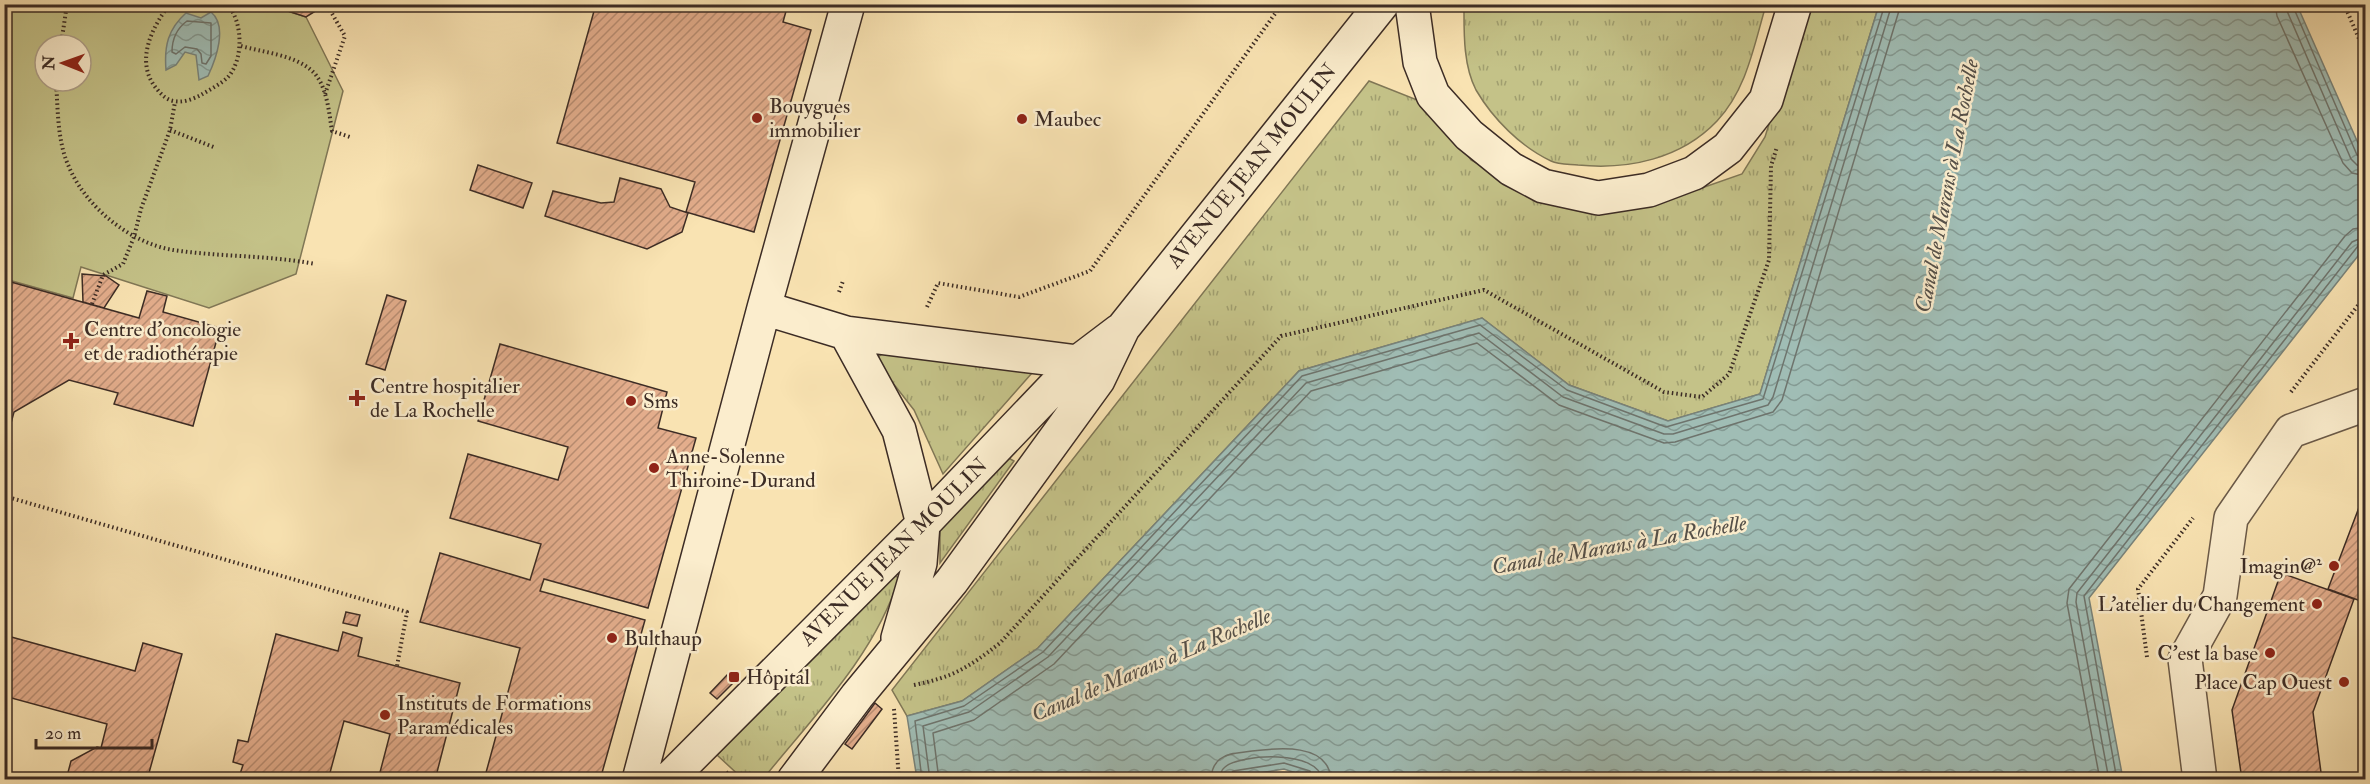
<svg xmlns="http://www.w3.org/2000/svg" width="2370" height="784" viewBox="0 0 2370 784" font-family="'IM FELL Double Pica',serif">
<defs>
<pattern id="grass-tufts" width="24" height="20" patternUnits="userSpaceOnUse" patternTransform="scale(1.5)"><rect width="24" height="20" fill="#c4c288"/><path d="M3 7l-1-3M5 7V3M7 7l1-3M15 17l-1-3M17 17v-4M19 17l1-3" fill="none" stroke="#a09e6f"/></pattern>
<pattern id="water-waves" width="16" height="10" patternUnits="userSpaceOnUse" patternTransform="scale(1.5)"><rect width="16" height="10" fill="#a0bdb5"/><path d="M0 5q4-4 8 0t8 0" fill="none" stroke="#849a93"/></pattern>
<pattern id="building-hatch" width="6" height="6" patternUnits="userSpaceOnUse" patternTransform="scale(1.5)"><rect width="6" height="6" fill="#e3ad8c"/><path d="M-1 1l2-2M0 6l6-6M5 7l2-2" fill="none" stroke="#b98d72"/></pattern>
</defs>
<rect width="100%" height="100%" fill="#f9e3b2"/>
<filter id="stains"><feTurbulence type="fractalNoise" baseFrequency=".00333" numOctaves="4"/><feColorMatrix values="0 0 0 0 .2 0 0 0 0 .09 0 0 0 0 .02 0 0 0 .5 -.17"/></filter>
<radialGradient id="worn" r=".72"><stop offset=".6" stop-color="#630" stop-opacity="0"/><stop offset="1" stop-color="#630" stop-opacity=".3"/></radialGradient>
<!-- grass -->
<path fill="url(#grass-tufts)" stroke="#807756" stroke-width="1.5" d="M1464,5V4L1766,5C1754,45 1747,89 1717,121C1681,159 1628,170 1578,165C1570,164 1559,165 1551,161C1521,147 1493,119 1476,90C1463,65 1464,32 1464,5Z
M1806,5H1879L1760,394L1668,421L1569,385L1482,318L1299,371L1038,648L962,701L907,716L892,690L1369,81L1435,107L1471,160L1522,189L1634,205L1696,190L1742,174L1765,137Z
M888,350L1032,373L943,474L914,410L878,364V357Z
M1005,456L1014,461L940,563V522Z
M892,574L899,578C875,655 813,717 763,779H743L717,755Z"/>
<!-- garden -->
<path fill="#c4c288" stroke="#807756" stroke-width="1.5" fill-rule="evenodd" d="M266,4L306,17L343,91L296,274L209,308L81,267L73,298L5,279L4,26L11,5ZM45,45H81V81H45Z"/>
<!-- water -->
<path fill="url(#water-waves)" stroke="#78837b" stroke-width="1.5" d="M1879,5H2297L2365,159V247L2089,598L2123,779L1317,780L1284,769L1214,780L917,779L907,716L962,701L1038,648L1299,371L1482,318L1569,385L1668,421L1760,394Z
M211,12C228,26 216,59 208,76L199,80L196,55L185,52L176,65L166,70C164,46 168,29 186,13L201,18Z"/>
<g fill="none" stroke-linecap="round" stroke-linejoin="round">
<!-- shore -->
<path stroke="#6e746d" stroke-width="1.5" d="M2275,4L2277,16L2343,163L2352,173L2366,176
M2284,4L2351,159L2357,165L2366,167
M2292,4L2357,155L2366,159
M187,21L211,23V56L206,64L202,63L201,54L197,49L185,47L176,54L172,52C172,39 176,29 187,21Z
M922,780L915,721L964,706L1043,652L1302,376L1480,325L1567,390L1666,427L1763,399L1885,4
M930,780L923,726L969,712L1048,657L1306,383L1479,333L1563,397L1664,434H1673L1768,405L1773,397L1892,4
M939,780L933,733L974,720L1054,664L1311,391L1477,343L1559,405L1664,443L1675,442L1773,412L1782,400L1901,4
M1211,780C1211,771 1214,764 1220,759C1229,752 1242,753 1252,751C1277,748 1329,742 1331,780
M1220,780C1220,774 1221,770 1225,767C1239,754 1320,749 1322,780
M1228,780L1233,771L1284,763L1310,771L1314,780
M2100,780L2067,603L2069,589L2345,236L2353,229L2366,227
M2109,780L2076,602L2077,593L2352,242L2366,236
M2117,780L2084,596L2358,246L2366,244"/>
</g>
<!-- building -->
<path fill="url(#building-hatch)" stroke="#3c2c25" stroke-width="1.5" d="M266,4H327L306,17Z
M596,4H788L783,22L811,30L754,232L686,212L695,182L557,143Z
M478,165L532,183L523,208L470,190Z
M620,178L661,189L670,207L688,213L682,232L647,249L545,216L553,191L601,203L614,202Z
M82,274L106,276L119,285L104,308L83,302Z
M4,280L139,318L147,291L167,296L163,312L220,328L193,426L114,404L118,393L69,380L14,412L7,438L4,437Z
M387,295L406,301L385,370L366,364Z
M500,344L667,392L658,428L696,438L648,608L544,579L540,591L645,620L600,780H484L520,648L420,622L440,553L530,580L541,544L450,518L468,454L558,480L568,447L478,421Z
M2366,489V603L2328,589Z
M2281,573L2354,599L2313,712L2322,780H2242L2232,710Z
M346,612L360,615L357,626L343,623Z
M343,632L362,638L358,656L460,683L435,780H378L390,734L344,721L328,780H238L243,765L233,762L238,740L248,742L276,634L338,651Z
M4,635L135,671L143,643L182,654L147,780H66L71,761L97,747L101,748L107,724L4,696Z
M727,675L734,682L717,699L710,693Z
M875,703L882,709L852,749L845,744Z"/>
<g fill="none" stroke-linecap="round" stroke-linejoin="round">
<!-- street casing -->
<g stroke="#6b5a48" stroke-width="36">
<path id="street" d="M2200,780L2185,659L2220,596L2231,518L2291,431L2366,404"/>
</g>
<!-- secondary casing -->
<g stroke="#3c2c25" stroke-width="36">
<path id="secondary" d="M1412,4L1420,62L1433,95L1469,135L1511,169L1543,186L1598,198L1649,190L1694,173L1728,148L1766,100L1795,4
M764,308L846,333L1078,362
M846,333L899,430L923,524L920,563L898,638
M639,780L764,308L848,4
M668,780L923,524L1078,362L1119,331
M794,780L857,696L952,581L1098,380L1123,328L1382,4"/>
</g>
<!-- path -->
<path stroke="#3c2c25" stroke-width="4" stroke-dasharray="1.5 3" stroke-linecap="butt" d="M170,4C151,28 135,62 156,88C161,94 166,100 174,101C183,103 193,99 201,95C209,90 221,84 228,77C244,59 243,21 227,4
M2344,4L2366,55
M61,45L67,4
M241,46C262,52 294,55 311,70C327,83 329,113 332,131L350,137
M56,81C58,109 57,141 69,167C86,207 130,243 173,250C220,257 268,255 315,264
M325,94L345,36L327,5
M170,130L216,148
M839,292L843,281
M92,304L103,275L123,264L134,237L141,209L170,130L175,102
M927,307L938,283L1019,297L1090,271L1282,4
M2291,392L2366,295
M4,496L407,612L397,666
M2147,657L2138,589L2193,518
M914,685C953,677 968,668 1000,643L1281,336L1484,290L1664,392L1702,397L1729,374L1769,260L1771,166L1777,147
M894,709L899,780
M726,772L734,780"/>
<!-- street -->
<use href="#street" stroke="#fbedcd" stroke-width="33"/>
<!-- secondary -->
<use href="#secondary" stroke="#fbedcd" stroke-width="33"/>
</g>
<!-- markers -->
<g fill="#8f2418" stroke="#fbedcd" stroke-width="2">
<circle cx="757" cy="118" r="6"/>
<circle cx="1022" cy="119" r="6"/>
<path d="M68 332h6v6h6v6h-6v6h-6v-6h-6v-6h6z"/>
<path d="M354 389h6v6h6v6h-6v6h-6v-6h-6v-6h6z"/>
<circle cx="631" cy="401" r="6"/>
<circle cx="654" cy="468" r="6"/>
<circle cx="2334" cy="566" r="6"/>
<circle cx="2317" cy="604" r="6"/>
<circle cx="612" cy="638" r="6"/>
<circle cx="2270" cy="653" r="6"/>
<rect x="728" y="671" width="12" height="12" rx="3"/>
<circle cx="2344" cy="682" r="6"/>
<circle cx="385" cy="715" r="6"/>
</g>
<g text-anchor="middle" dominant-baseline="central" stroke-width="5" stroke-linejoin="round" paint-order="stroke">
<!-- poi labels -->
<g font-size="21" fill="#3c2c25" stroke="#fbedcd" text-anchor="start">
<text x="769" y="106">Bouygues<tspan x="769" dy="24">immobilier</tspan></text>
<text x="1034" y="119">Maubec</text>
<text x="84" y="329">Centre d'oncologie<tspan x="84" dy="24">et de radiothérapie</tspan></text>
<text x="370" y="386">Centre hospitalier<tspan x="370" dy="24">de La Rochelle</tspan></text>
<text x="643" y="401">Sms</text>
<text x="666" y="456">Anne-Solenne<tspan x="666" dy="24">Thiroine-Durand</tspan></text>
<text x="2322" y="566" text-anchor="end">Imagin@²</text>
<text x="2305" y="604" text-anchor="end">L'atelier du Changement</text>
<text x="624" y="638">Bulthaup</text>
<text x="2258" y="653" text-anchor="end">C'est la base</text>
<text x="746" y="677">Hôpital</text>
<text x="2332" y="682" text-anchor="end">Place Cap Ouest</text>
<text x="397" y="703">Instituts de Formations<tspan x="397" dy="24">Paramédicales</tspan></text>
</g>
<!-- street labels -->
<g font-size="21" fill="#3c2c25" stroke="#fbedcd">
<text transform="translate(1252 166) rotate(-51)">AVENUE JEAN MOULIN</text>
<text transform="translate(894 552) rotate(-45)">AVENUE JEAN MOULIN</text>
</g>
<!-- water labels -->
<g font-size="22" font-style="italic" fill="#555049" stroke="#fbedcd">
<text transform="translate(1947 186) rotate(-79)">Canal de Marans à La Rochelle</text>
<text transform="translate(1619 545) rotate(-10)">Canal de Marans à La Rochelle</text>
<text transform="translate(1151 665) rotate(-23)">Canal de Marans à La Rochelle</text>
</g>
</g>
<!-- margin -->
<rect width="2370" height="784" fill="none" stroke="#f9e3b2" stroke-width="24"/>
<rect x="6" y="6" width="2358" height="772" fill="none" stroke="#3c2c25" stroke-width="3"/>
<rect x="12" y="12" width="2346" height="760" fill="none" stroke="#3c2c25" stroke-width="1.5"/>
<!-- north arrow -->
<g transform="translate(63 63) rotate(271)"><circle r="28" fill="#fbedcd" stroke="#afa08a" stroke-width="1.5"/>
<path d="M0-4.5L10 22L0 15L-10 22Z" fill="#8f2418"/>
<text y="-9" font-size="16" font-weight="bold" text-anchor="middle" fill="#3c2c25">N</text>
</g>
<!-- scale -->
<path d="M36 739v9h116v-9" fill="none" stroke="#3c2c25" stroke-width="3"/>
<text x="45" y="739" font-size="18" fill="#3c2c25" stroke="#fbedcd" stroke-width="4.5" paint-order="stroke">20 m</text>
<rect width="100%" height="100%" filter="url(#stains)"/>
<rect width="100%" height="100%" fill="url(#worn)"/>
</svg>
